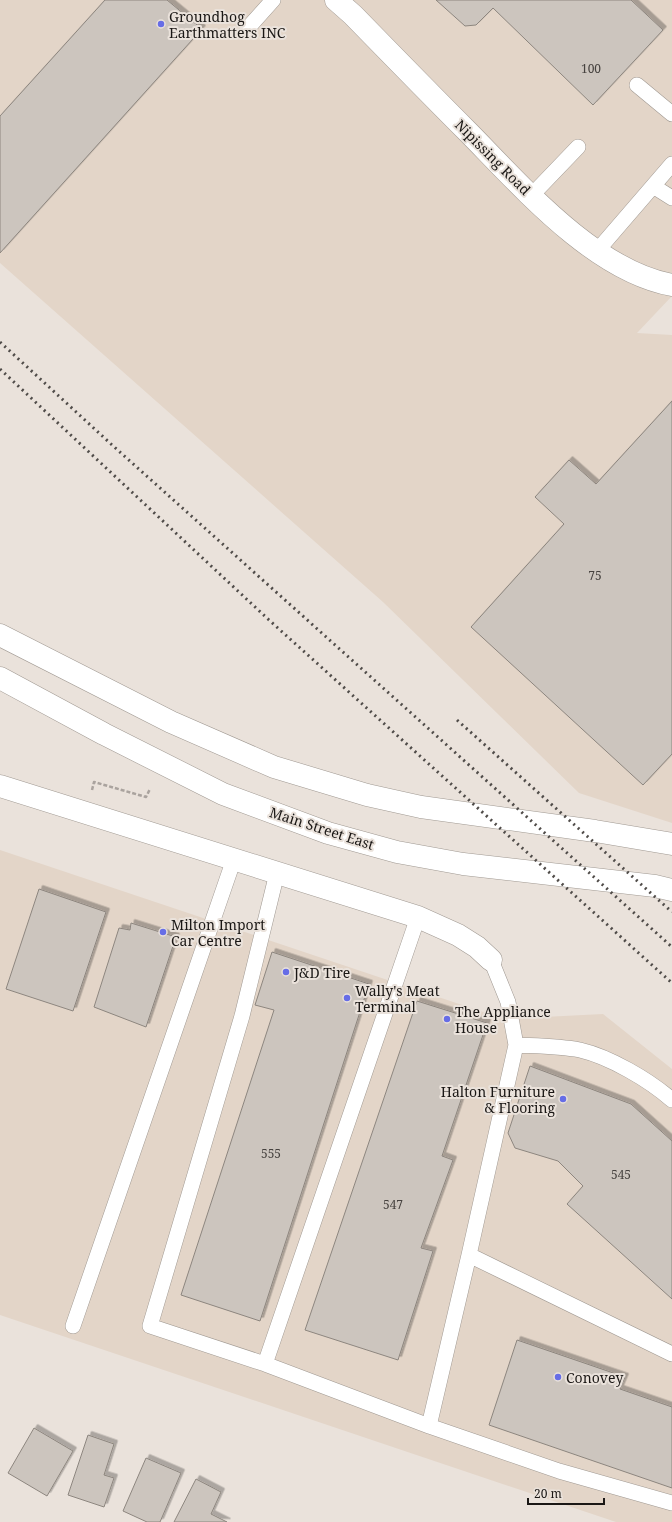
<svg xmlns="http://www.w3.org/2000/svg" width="672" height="1522" viewBox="0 0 672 1522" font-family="'Noto Serif',serif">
<defs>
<filter id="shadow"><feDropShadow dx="3.5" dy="-3.5" stdDeviation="0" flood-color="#0004"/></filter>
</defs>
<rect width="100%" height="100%" fill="#eae2db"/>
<!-- built -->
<path fill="#e3d5c8" d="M0,0H672V296L637,333L672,335V823L579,793L383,602L0,263Z
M0,850L504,1019L603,1014L672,1069V1522H616L0,1315Z"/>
<!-- building -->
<path fill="#ccc5be" stroke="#8d867f" filter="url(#shadow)" d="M105,0H167L202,29L0,253V116Z
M436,0H631L663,30L593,105L493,8L476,25L465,26Z
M672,401V754L643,785L471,627L564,524L535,497L569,460L596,484Z
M39,889L106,912L73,1011L6,989Z
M131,923L176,937L146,1027L94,1007L119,928L130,930Z
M272,952L369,984L260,1321L181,1295L274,1010L255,1005Z
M417,1001L487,1023L442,1156L453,1160L421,1248L433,1251L398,1360L305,1330Z
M530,1066L631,1104L672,1141V1299L567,1204L583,1186L558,1161L515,1148L508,1133Z
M517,1340L625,1377L620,1389L672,1407V1488L489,1425Z
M34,1428L73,1451L47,1496L8,1473Z
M88,1435L114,1444L104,1475L114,1478L104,1507L68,1495Z
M146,1458L181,1473L160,1522H147L123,1511Z
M196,1479L221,1492L211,1514L227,1522H174Z"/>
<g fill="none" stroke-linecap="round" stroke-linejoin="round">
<!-- service casing -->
<g stroke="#a09992" stroke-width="16">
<path id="service" d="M247,29L273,0
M637,85L672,114
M653,186L672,198
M531,196L578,147
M597,251L672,164
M277,873L242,1016L150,1326L265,1364L418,917
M516,1045C537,1046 559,1046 580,1050C610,1057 649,1080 672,1100
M469,1255L672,1354
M73,1326L234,859
M265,1364L429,1426L469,1255L516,1045L508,1002L491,960
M429,1426L559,1471L672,1503"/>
</g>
<!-- minor casing -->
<g stroke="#a09992" stroke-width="23">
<path id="minor" d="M336,0L353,15C391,54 430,94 469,133C523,188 595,271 672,285
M0,786L418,917L458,935L477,947L491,960"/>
</g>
<!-- secondary casing -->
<g stroke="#a09992" stroke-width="23">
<path id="secondary" d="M0,635L171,722L274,767L367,795L421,807L595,831L672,844
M0,678L104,734L223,794L328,833L397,852L463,864L655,886L672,890"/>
</g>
<!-- path -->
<path stroke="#aaa39e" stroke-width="2.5" stroke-dasharray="4 2" stroke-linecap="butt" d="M92,790L94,782L146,797L150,789"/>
<!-- service -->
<use href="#service" stroke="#fff" stroke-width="15"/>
<!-- minor -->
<use href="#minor" stroke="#fff" stroke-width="22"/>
<!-- secondary -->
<use href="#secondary" stroke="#fff" stroke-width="22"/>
<!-- rail -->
<path stroke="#504c49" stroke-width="3" stroke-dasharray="2 4" stroke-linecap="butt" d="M0,342L111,444L672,947
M0,369L269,620L672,983
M457,720L672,912"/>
</g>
<!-- markers -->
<g fill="#666de6" stroke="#eae2db" stroke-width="1.5">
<circle cx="161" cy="24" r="4"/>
<circle cx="163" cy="932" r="4"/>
<circle cx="286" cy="972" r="4"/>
<circle cx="347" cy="998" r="4"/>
<circle cx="447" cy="1019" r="4"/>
<circle cx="563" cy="1099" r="4"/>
<circle cx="558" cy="1377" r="4"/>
</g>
<g text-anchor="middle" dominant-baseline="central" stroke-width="4" stroke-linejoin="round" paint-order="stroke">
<!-- number labels -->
<g font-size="12" fill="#46423f">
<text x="591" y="68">100</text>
<text x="595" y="575">75</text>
<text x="271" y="1153">555</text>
<text x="621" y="1174">545</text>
<text x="393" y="1204">547</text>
</g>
<!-- poi labels -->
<g font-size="14" fill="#1a1715" stroke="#eae2db" text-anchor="start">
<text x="169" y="16">Groundhog<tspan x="169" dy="16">Earthmatters INC</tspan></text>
<text x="171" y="924">Milton Import<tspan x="171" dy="16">Car Centre</tspan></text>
<text x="294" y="972">J&amp;D Tire</text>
<text x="355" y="990">Wally's Meat<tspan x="355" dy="16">Terminal</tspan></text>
<text x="455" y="1011">The Appliance<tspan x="455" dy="16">House</tspan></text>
<text x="555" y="1091" text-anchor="end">Halton Furniture<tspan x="555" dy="16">&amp; Flooring</tspan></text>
<text x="566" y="1377">Conovey</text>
</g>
<!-- street labels -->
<g font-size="14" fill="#1a1715" stroke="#eae2db">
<text transform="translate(493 157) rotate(45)">Nipissing Road</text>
<text transform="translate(322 828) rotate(18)">Main Street East</text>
</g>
</g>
<!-- scale -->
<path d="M528 1498v6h76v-6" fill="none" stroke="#1a1715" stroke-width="2"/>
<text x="534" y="1498" font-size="12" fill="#1a1715" stroke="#eae2db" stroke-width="3" paint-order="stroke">20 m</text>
</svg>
